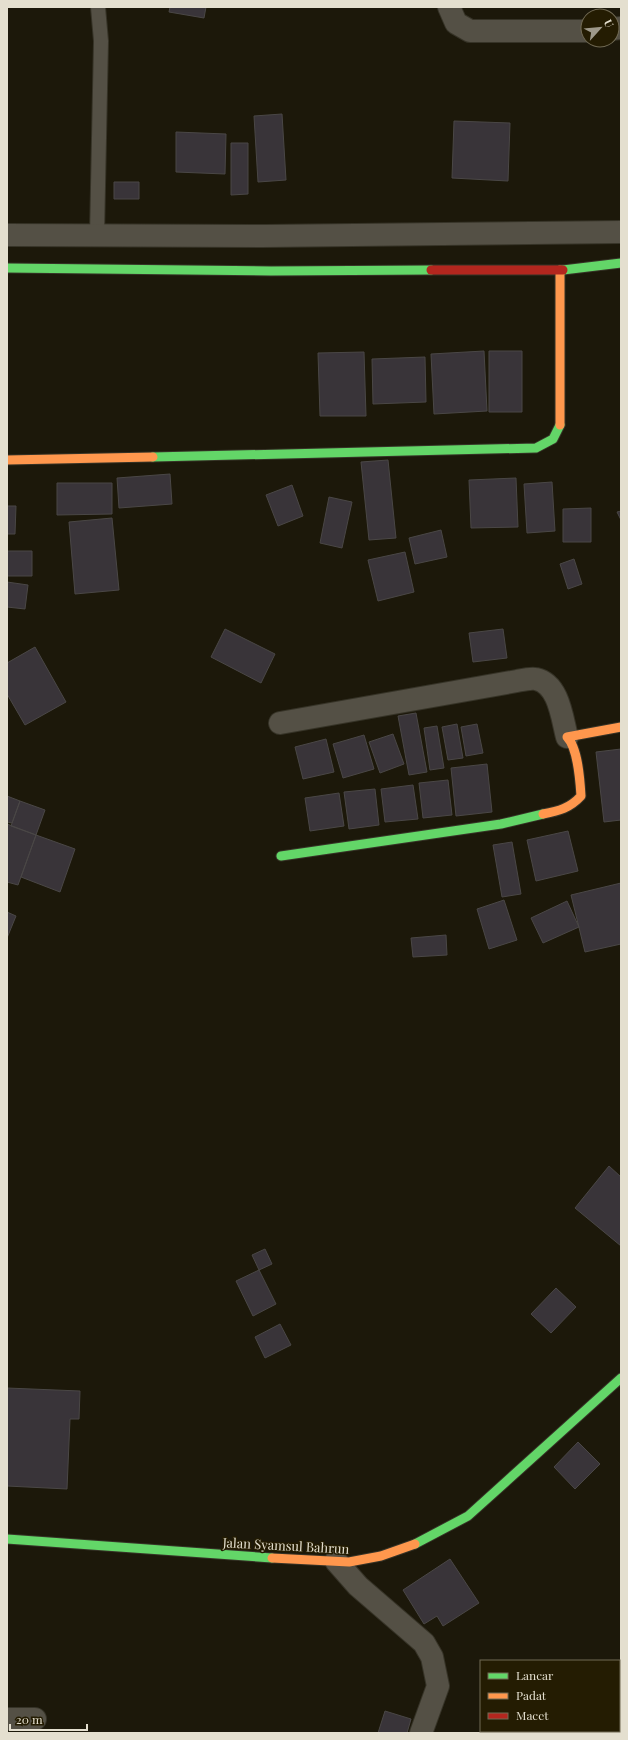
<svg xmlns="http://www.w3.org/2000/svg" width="628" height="1740" viewBox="0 0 628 1740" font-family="'Playfair Display',serif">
<rect width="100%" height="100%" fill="#1c180a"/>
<!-- building -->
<path fill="#393439" stroke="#4a4746" d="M170,7H206L204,18L169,12Z
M282,114L286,180L258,182L254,116Z
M454,121L510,123L508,181L452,178Z
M176,132L226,134L225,174L176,172Z
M231,143H248V194L231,195Z
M114,182H139V199H114Z
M484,351L487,411L434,414L431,354Z
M489,351H522V412H489Z
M364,352L366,416H320L318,353Z
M425,357L426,402L373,404L372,359Z
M388,460L396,538L369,540L361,462Z
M170,474L172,504L119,508L117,478Z
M516,478L518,527L471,528L469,480Z
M552,482L555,531L527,533L524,484Z
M57,483H112V514L57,515Z
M292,485L303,516L278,526L266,495Z
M329,497L352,502L342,548L320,543Z
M7,506H16L15,534H7Z
M591,508V542H563V509Z
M621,511V520L617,512Z
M112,518L119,590L75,594L69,522Z
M441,530L447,557L415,564L409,538Z
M7,551H32V576H7Z
M405,552L414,592L378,601L368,560Z
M574,559L582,584L568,589L560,564Z
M7,582L28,585L25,609L7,607Z
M225,629L275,654L261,683L211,657Z
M503,629L507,658L473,662L469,633Z
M35,647L66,702L25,725L7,694V663Z
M416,713L427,772L409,775L398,716Z
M457,724L463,758L448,760L442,727Z
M477,724L483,753L466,756L461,727Z
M437,726L444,768L430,770L424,728Z
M393,734L404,764L380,773L369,742Z
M364,735L374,769L343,778L333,744Z
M326,739L334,772L303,779L295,747Z
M621,749V820L604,822L596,752Z
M487,764L492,812L456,816L451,768Z
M448,780L452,815L423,818L419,783Z
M413,785L418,819L385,822L381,789Z
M375,789L379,825L349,829L344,792Z
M339,793L344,826L310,831L305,798Z
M7,796L20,801L12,823L7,822Z
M20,801L45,810L36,835L11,826Z
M7,824L36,835L18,885L7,882Z
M568,831L578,871L536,881L527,840Z
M36,835L75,849L60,892L21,877Z
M512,842L521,894L502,897L493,845Z
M621,883V944L585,952L571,895Z
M504,900L517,940L489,949L477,909Z
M567,901L579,927L543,943L531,918Z
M7,912L16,916L7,938Z
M446,935L447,955L413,957L411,938Z
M609,1166L621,1177V1246L575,1208Z
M265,1249L272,1264L259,1270L252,1255Z
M259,1270L276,1304L253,1316L236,1281Z
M556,1288L576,1307L551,1333L531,1314Z
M280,1324L291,1345L265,1358L255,1337Z
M7,1388L80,1391L79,1419H70L67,1489L7,1486Z
M578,1442L600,1464L575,1489L554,1467Z
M450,1559L479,1603L443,1626L437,1616L424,1624L403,1590Z
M385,1711L411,1719L407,1733H378Z"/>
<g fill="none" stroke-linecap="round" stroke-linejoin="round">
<!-- lane casing -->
<g stroke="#363327" stroke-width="16">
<path id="lane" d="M97,235L101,41L98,7"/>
</g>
<!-- street casing -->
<g stroke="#363327" stroke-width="24">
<path id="street" d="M449,7L456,23L470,31H588
M612,29L621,28
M7,235L264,236L621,232
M280,723L517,681C522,680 530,678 536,679C559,684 562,718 567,737
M336,1561L358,1586L424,1643L432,1657L438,1686L421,1733
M7,1719H35"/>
</g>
<!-- fast casing -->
<g stroke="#363327" stroke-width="11">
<path id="fast" d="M7,268L271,271L431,270
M563,270L621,263
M153,457L536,448L553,439L560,425
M281,856L501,824L543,814
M7,1539L272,1558
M415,1544L468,1516L621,1378"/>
</g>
<!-- slow casing -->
<g stroke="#363327" stroke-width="11">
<path id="slow" d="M560,270V425
M7,460L153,457
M543,814C559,811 570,808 581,796C580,780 578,748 567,737L621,727
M272,1558L349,1562L381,1556L415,1544"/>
</g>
<!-- jam casing -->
<g stroke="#363327" stroke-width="11">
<path id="jam" d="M431,270H563"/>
</g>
<!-- lane -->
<use href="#lane" stroke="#545045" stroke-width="14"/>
<!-- street -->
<use href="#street" stroke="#545045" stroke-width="22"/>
<!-- fast -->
<use href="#fast" stroke="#63d668" stroke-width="9"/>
<!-- slow -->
<use href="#slow" stroke="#ff974d" stroke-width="9"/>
<!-- jam -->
<use href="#jam" stroke="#b3261e" stroke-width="9"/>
</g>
<g text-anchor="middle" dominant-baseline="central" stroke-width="3" stroke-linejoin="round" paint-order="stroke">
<!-- street labels -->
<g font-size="13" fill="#e4dfcf" stroke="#241c02">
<text transform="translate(286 1545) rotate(3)">Jalan Syamsul Bahrun</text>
</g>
</g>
<!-- border -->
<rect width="628" height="1740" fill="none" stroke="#e4dfcf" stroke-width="16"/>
<!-- legend -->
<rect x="480" y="1660" width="140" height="72" fill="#241c02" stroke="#716a54"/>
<rect x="488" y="1673" width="20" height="6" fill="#63d668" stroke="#716a54"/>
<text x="516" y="1680" font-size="12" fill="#e4dfcf">Lancar</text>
<rect x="488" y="1693" width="20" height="6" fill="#ff974d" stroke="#716a54"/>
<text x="516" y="1700" font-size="12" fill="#e4dfcf">Padat</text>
<rect x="488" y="1713" width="20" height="6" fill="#b3261e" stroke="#716a54"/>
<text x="516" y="1720" font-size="12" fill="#e4dfcf">Macet</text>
<!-- north arrow -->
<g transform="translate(600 28) rotate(63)"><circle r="19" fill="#241c02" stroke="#716a54"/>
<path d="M0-3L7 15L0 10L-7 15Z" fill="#9e998a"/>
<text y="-6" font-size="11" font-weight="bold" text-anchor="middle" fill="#e4dfcf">U</text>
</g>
<!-- scale -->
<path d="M10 1724v6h77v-6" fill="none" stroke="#e4dfcf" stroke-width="2"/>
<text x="16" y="1724" font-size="12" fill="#e4dfcf" stroke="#241c02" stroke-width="3" paint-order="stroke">20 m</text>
</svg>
